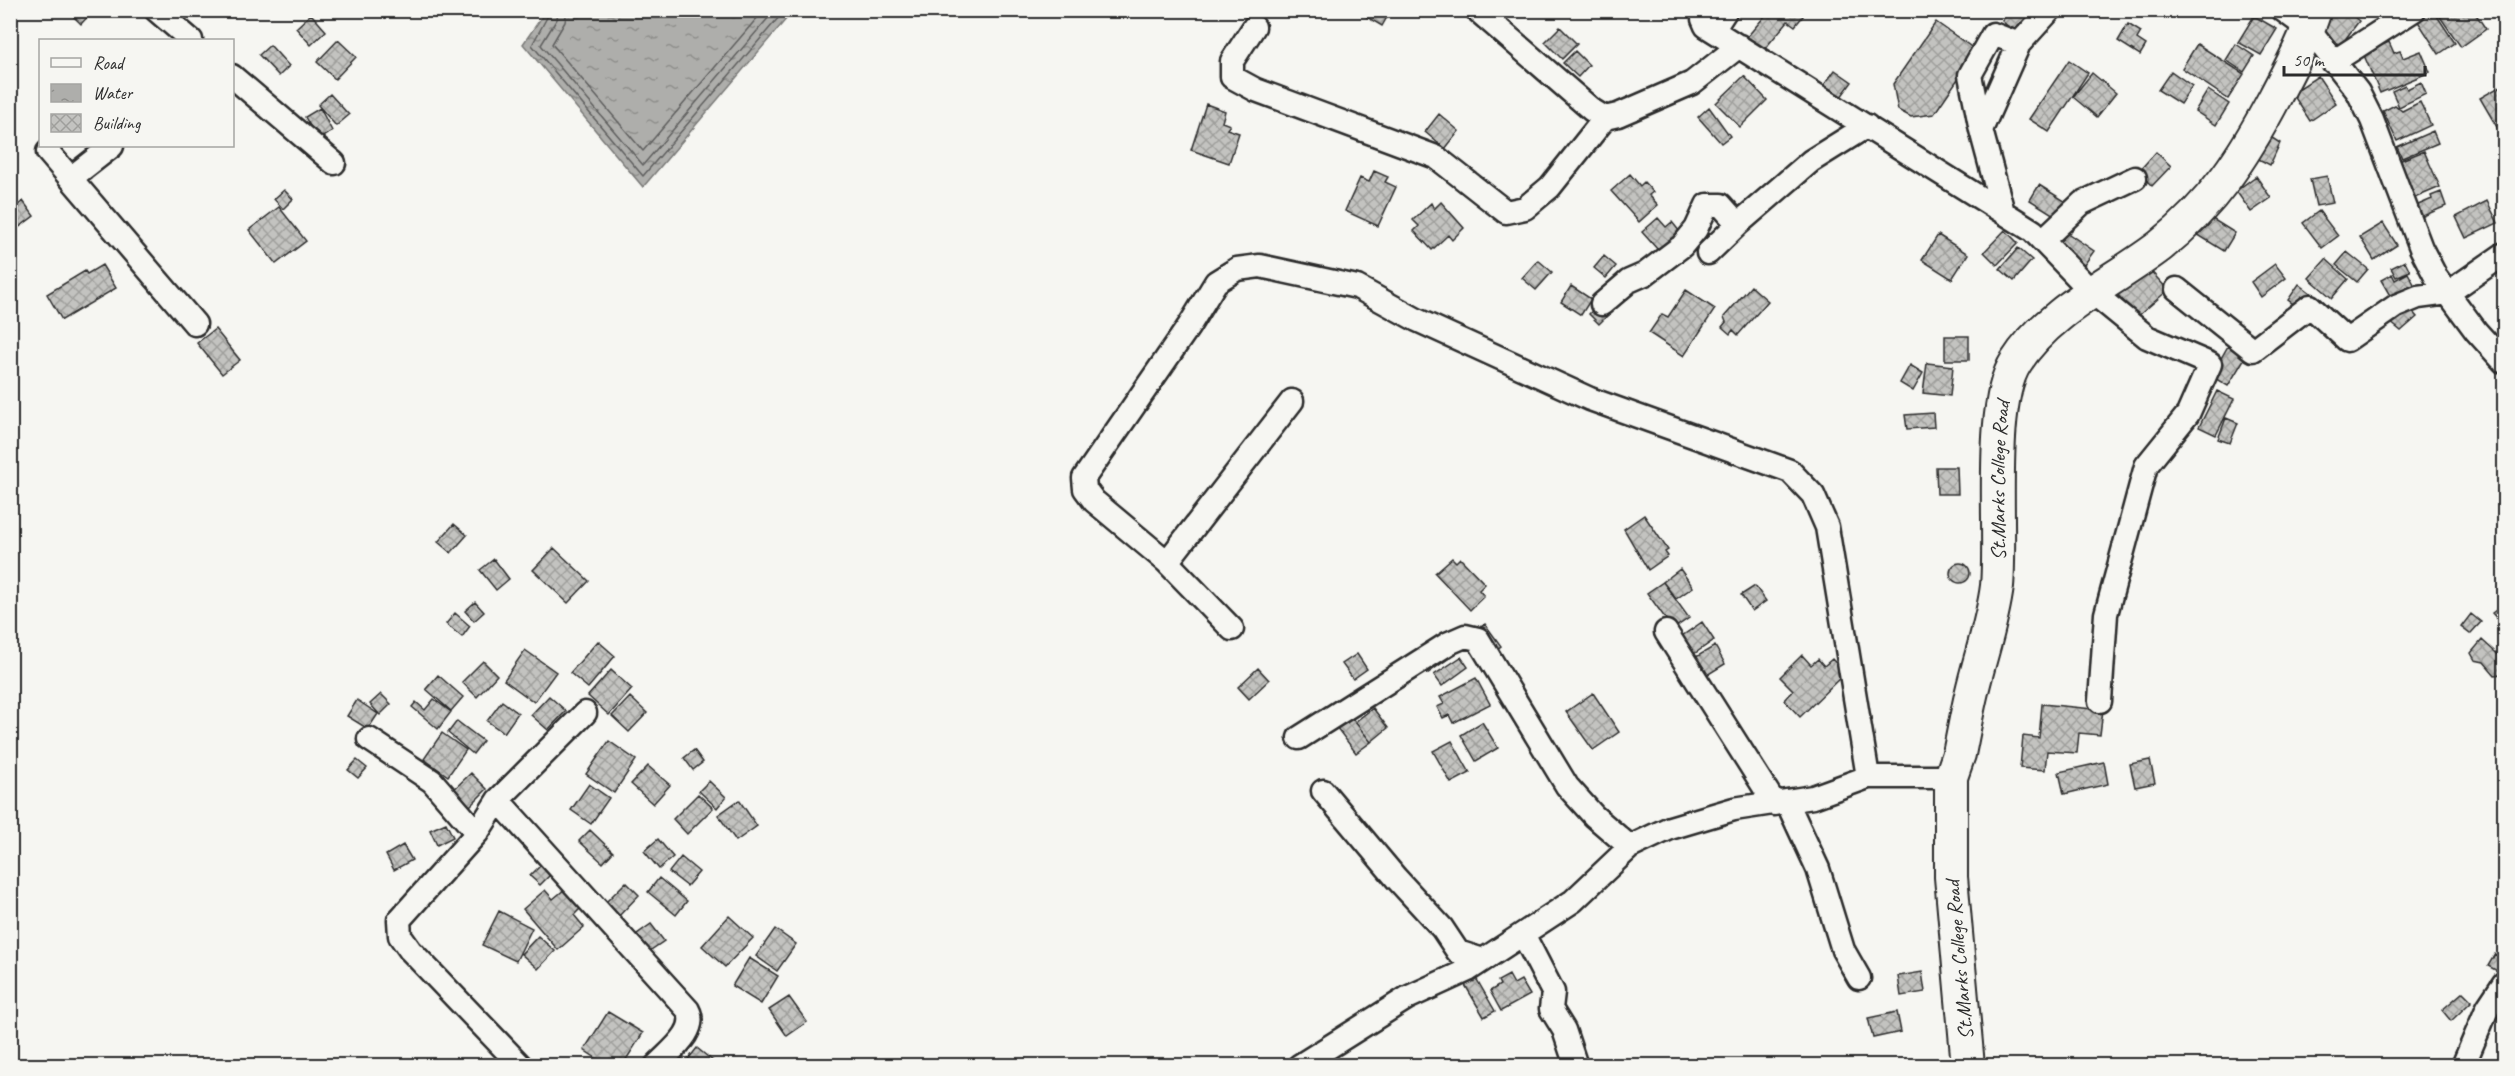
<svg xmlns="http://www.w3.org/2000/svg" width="2515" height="1076" viewBox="0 0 2515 1076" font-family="Caveat,sans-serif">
<defs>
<pattern id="water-ripples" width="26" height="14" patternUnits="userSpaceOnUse" patternTransform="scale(1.5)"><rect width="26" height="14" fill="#aeaeab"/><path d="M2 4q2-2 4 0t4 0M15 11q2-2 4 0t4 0" fill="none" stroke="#8e8e8b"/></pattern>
<pattern id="building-cross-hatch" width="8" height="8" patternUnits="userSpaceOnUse" patternTransform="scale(1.5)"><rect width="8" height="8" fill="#c3c3c0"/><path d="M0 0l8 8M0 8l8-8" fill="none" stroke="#9f9f9c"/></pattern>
</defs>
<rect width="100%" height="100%" fill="#f6f6f2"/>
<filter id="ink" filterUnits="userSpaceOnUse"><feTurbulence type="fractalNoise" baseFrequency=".0167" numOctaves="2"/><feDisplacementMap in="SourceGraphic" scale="12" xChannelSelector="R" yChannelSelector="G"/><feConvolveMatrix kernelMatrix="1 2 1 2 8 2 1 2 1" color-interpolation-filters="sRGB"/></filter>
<g filter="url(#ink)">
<!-- water -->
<path fill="url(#water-ripples)" stroke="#7a7a78" stroke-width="1.5" d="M546,11V10L793,11L643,187L523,44Z"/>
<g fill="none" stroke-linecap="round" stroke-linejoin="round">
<!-- shore -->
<path stroke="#5f5f5e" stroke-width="1.5" d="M551,10L532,45L643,176L785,10
M558,10L557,19L541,45L643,165L775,10
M567,10L565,22L552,44L643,151L764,10"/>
</g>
<!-- building -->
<path fill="url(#building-cross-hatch)" stroke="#2b2b2b" stroke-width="1.5" d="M67,10H94L81,24Z
M1355,10H1391L1382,26Z
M1770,10H1796L1803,16L1795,26L1788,21L1763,51L1747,37Z
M2010,10H2038L2018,35L2002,21Z
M2334,10H2346L2359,21L2340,46L2320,30Z
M2433,10L2455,43L2439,54L2417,20Z
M2473,10L2486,29L2461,47L2436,11Z
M311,14L326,31L311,45L296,28Z
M2254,16L2277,29L2261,55L2238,42Z
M1936,22L1977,51L1934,114L1911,117L1898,110L1893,84Z
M2128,24L2141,32L2137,39L2146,45L2140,55L2118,41Z
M1560,27L1577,44L1562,59L1545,42Z
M338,40L356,57L335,79L317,62Z
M2389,42L2394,53L2400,51L2403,58L2421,51L2430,72L2380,93L2363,53Z
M2197,44L2244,74L2228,99L2182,68Z
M2236,44L2254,56L2244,72L2226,60Z
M270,45L289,66L279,76L259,55Z
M1575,51L1589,65L1578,77L1563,63Z
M2069,60L2088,73L2049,132L2029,119Z
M1835,70L1852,82L1835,105L1818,93Z
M2171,71L2192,86L2180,104L2158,90Z
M2092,73L2116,93L2097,117L2073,97Z
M1744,76L1767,100L1740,127L1716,103Z
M2318,76L2336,103L2310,121L2292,93Z
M2421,82L2426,94L2399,107L2392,91L2405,85L2407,89Z
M2501,86L2504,92V125L2498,129L2480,98Z
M2208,90L2229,104L2216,125L2195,111Z
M330,94L349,115L336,126L318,105Z
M2420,102L2431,125L2397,141L2383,111L2395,105L2402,111Z
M1206,104L1225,111L1222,122L1230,125L1227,129L1239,133L1229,163L1191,150Z
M1709,107L1730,136L1721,143L1698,117Z
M320,108L332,131L318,140L305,117Z
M1439,114L1459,131L1445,149L1425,132Z
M2433,131L2438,143L2402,158L2397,147Z
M2269,136L2280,143L2270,165L2249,154Z
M2424,151L2440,187L2410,200L2394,163Z
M2156,152L2171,166L2152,186L2138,172Z
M1374,171L1388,177L1385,182L1396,187L1378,226L1345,211L1360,178L1369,182Z
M1630,174L1640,186L1644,182L1653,192L1649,195L1658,205L1639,222L1611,191Z
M2256,176L2271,198L2251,212L2236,191Z
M2327,176L2333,203L2316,206L2310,179Z
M2039,185L2071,205L2062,220L2030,200Z
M284,190L293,199L283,209L274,199Z
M2441,192L2446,206L2421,217L2416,206L2432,199L2431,196Z
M23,201L34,216L10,234V207L13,209Z
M2487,201L2498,223L2466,238L2456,217Z
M1441,202L1464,228L1452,240L1448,235L1432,250L1414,231L1419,226L1413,220L1431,203L1434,209Z
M279,207L306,241L276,264L249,230Z
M2319,211L2338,236L2322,248L2303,223Z
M2206,215L2235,233L2224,251L2195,233Z
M1658,218L1666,227L1672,222L1680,232L1658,250L1642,232Z
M2383,223L2397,245L2374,260L2360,237Z
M2005,230L2018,243L1997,265L1984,252Z
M2066,232L2094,251L2084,265L2056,246Z
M1938,235L1968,254L1952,279L1922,260Z
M2018,248L2032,260L2014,281L2000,269Z
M2347,252L2368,269L2357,282L2336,265Z
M1604,256L1616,266L1606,278L1594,268Z
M2326,259L2348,279L2332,298L2309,278Z
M1538,260L1552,272L1536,290L1522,278Z
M2405,261L2410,271L2396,277L2391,268Z
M2275,264L2286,278L2261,297L2251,282Z
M102,265L116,288L62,320L47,294L85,271L87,274Z
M2148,268L2168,290L2137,317L2118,295Z
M2408,273L2415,286L2392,299L2381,280L2392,274L2395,280Z
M2299,284L2312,294L2300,309L2288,300Z
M1571,286L1591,299L1581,315L1561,302Z
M1751,286L1768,301L1738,335L1733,330L1730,334L1722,327L1726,322L1724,317Z
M1686,290L1715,309L1684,356L1649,333L1662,314L1668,317Z
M1608,294L1619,304L1599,324L1589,314Z
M2405,303L2417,317L2401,331L2390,322Z
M215,329L240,360L222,374L197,343Z
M1945,336H1969V360H1945Z
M2228,346L2246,356L2228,386L2211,376Z
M1927,363L1953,366L1950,396L1923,393Z
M1910,365L1923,373L1913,391L1900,383Z
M2217,391L2234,399L2216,435L2199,427Z
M1933,413L1934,427L1907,429L1905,415Z
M2226,418L2238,423L2230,443L2218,439Z
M1936,467H1957L1958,494H1937Z
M1644,515L1668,550L1665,552L1668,556L1648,570L1624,529Z
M454,524L467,535L451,553L438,542Z
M554,548L589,581L568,603L533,570Z
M1452,558L1456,562L1460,558L1485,584L1479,590L1484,596L1470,610L1435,573Z
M494,559L509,579L496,590L480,570Z
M1950 573a10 10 0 1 1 20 0a10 10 0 1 1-20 0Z
M1680,569L1693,587L1676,599L1663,582Z
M1663,582L1689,618L1673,629L1647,593Z
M1755,586L1766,601L1752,611L1741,595Z
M475,602L484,612L474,621L465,611Z
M2504,604V626L2492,613Z
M455,613L470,626L462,637L446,624Z
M2471,614L2481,622L2470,634L2461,627Z
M1702,622L1714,640L1694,654L1682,636Z
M1485,624L1501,646L1487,657L1470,635Z
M2482,640L2504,660V668L2501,674L2495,675L2484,662L2475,660L2471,653Z
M598,641L615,656L588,688L570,673Z
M1715,646L1725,664L1707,675L1696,657Z
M525,650L556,672L534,702L504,680Z
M1459,651L1427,674L1421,666Z
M1357,654L1367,669L1353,679L1342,664Z
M1802,655L1811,665L1818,659L1824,666L1832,659L1845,673L1800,717L1784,700L1793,690L1780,677Z
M1461,657L1468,667L1442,686L1434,675Z
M483,661L497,675L477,697L462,682Z
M1258,668L1269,680L1249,699L1238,687Z
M611,670L632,689L609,715L588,696Z
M438,675L463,697L451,711L426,689Z
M1476,678L1490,704L1453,723L1449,715L1443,718L1437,707L1444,704L1440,697Z
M1593,693L1619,732L1593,750L1566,712Z
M381,694L391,704L380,715L370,704Z
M549,696L566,711L548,730L531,715Z
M630,697L647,713L629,732L612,716Z
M434,699L451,712L438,729L412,707L416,702L425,710Z
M357,700L378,714L368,729L347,716Z
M502,701L518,713L504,733L487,721Z
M2042,704L2103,710L2100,735L2079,733L2077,753L2047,751L2045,770L2020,768L2023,736L2039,738Z
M1373,708L1388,728L1371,742L1355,722Z
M1347,712L1371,742L1356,753L1333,723Z
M457,721L483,741L473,754L448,733Z
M1482,722L1498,748L1476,761L1461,735Z
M442,733L466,750L448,776L424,759Z
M609,741L636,760L614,793L586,774Z
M1452,741L1470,773L1451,783L1433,751Z
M694,750L703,762L693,770L684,758Z
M357,760L367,768L358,778L348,770Z
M2150,760L2155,783L2135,787L2130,764Z
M2104,762L2108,784L2064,794L2059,772Z
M648,766L670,785L653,804L631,784Z
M471,773L487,789L464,812L448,795Z
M709,781L726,797L717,808L699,791Z
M589,784L609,798L591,824L571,810Z
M698,794L713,808L687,834L673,819Z
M739,800L757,826L736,841L718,815Z
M446,823L453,837L437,845L430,830Z
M590,830L613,852L603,863L579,841Z
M658,839L673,857L659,869L644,851Z
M403,845L412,860L394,870L386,855Z
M681,857L699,872L687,886L669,872Z
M542,864L551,874L540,885L530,876Z
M659,878L687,901L676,915L648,892Z
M626,882L639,895L617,918L604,904Z
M565,889L581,908L574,915L584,927L558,950L523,909L545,890L553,899Z
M499,911L532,928L516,961L482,945Z
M729,916L753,938L725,967L702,946Z
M651,924L664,941L642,956L630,939Z
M775,929L796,944L777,971L756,956Z
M538,936L555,951L538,969L521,954Z
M2495,954L2504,960L2503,974L2488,966Z
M749,958L778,976L761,1004L732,986Z
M1922,972L1925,992L1901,996L1898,976Z
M1509,975L1514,984L1521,980L1530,995L1501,1011L1490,991L1500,985L1498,981Z
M1476,978L1495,1011L1484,1017L1465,985Z
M2463,992L2472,1001L2451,1021L2442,1010Z
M789,997L807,1022L787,1036L769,1010Z
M608,1012L643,1033L622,1066H608L584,1050Z
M1897,1012L1901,1032L1873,1038L1868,1018Z
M697,1048L719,1066H690L686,1062Z"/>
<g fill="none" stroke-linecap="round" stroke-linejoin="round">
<!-- minor casing -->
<g stroke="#2b2b2b" stroke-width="27">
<path id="minor" d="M156,10L191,40
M1477,10L1592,110L1605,118L1618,115L1692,83L1739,46
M1704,10L1703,19L1706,26L2033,231L2092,292L2147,337L2210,364L2188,414L2146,466L2106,614L2100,701
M2283,10L2309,29L2358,92L2372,120L2421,248L2436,277L2476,331L2504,362
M1254,27L1232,61V77L1256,90L1436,157L1506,212L1525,208L1550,187L1605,118
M1713,30L1726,10
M2333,62L2414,10
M232,76L334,163
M1981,130L2019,44L2050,10
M48,152L195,324
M71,178L112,146
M2003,212L1981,130L1970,75L1993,34L2019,44
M2043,240L2082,203L2135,178
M1708,253L1738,224L1811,161L1867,126
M2177,289L2253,350L2310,306L2347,340L2396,306L2418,297L2448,293L2504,254
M1602,304L1629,281L1645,274L1682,246L1696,229L1707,205H1721L1738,224
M1167,562L1292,401
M1232,629L1167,562L1094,501L1085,489L1084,478L1189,326L1216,282L1237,269L1260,266L1357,287L1417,320L1590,399L1790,471L1813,495L1827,527L1868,777
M1666,632L1775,804
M1299,738L1449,643L1465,636L1478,639L1567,786L1594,816L1630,847
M369,739L432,781L477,833
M1323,791L1396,878L1442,928L1458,952L1483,960
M498,800L688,1010C699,1031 670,1051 656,1066
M1787,802L1818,869L1843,950L1859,978
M1523,934L1553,992L1551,1009L1564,1030L1576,1066
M521,1066L410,950L400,936L399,920L477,833L498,800L585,713
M1299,1066L1407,998L1468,970L1573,901L1630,847L1670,828L1734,809L1813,797L1868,777H1951
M2463,1066L2488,1007L2504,983"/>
</g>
<!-- secondary casing -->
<g stroke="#2b2b2b" stroke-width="36">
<g id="secondary">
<path id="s1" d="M1968,1066L1951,877V777L1959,754C1964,730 1968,706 1974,683C1982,651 1993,619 1997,586C2002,531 1988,405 2016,362C2049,310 2113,282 2160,246C2213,204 2244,156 2275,97C2290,68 2305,41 2315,10"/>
</g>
</g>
<!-- minor -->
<use href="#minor" stroke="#f6f6f2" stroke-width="22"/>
<!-- secondary -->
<use href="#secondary" stroke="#f6f6f2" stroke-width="32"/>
</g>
</g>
<g text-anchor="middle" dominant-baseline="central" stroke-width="4.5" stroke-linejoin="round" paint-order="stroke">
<!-- street labels -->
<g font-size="21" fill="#2b2b2b" stroke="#f6f6f2">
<text stroke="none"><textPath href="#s1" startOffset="592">St.Marks College Road</textPath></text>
<text transform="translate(1959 960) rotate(-95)">St.Marks College Road</text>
</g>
</g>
<!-- margin -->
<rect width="2515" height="1076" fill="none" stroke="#f6f6f2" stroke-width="36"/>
<rect x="18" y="18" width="2479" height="1040" fill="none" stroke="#2b2b2b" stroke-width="2" filter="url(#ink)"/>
<!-- legend -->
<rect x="39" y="39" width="195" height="108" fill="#f6f6f2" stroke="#a5a5a2" stroke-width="1.5"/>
<rect x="51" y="58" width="30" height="9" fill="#f6f6f2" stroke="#a5a5a2" stroke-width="1.5"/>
<text x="93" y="69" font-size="18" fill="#2b2b2b">Road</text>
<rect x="51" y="84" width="30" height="18" fill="url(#water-ripples)" stroke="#a5a5a2" stroke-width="1.5"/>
<text x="93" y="99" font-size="18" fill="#2b2b2b">Water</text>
<rect x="51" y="114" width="30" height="18" fill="url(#building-cross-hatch)" stroke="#a5a5a2" stroke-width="1.5"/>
<text x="93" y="129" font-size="18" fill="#2b2b2b">Building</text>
<!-- scale -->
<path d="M2284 66v9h141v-9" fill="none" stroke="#2b2b2b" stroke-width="3"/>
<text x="2293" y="66" font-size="18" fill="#2b2b2b" stroke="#f6f6f2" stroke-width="4.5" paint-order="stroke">50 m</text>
</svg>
